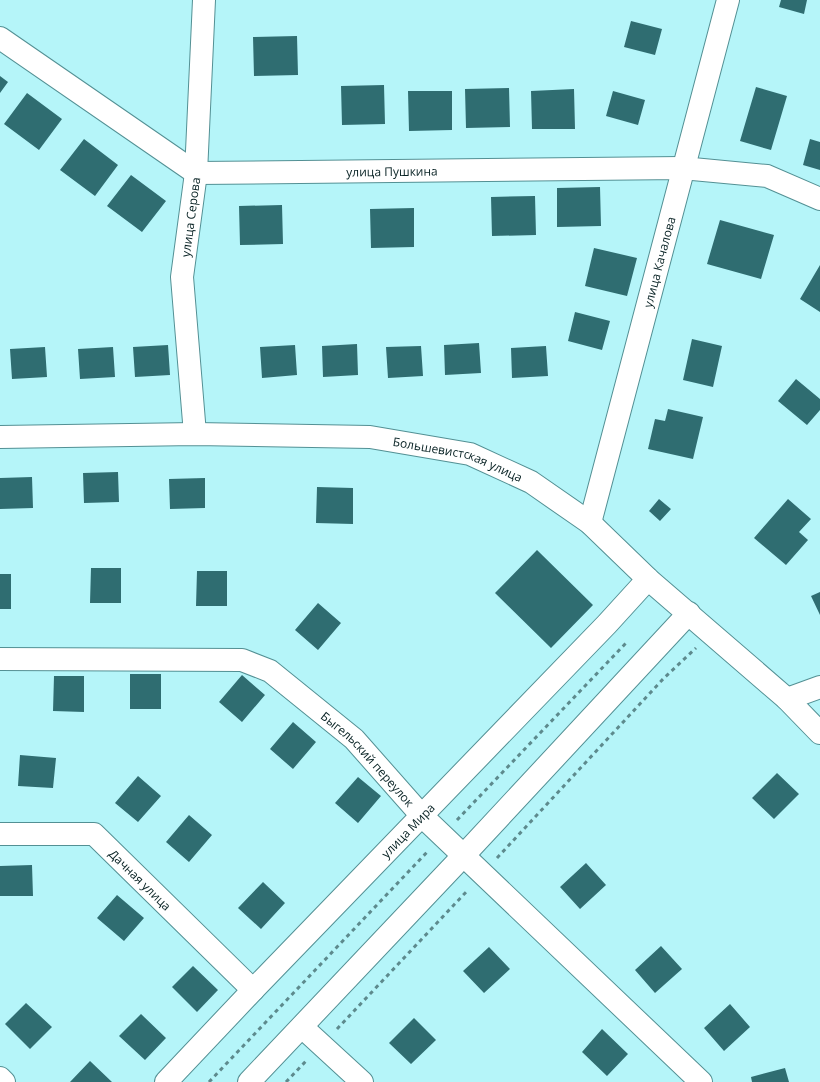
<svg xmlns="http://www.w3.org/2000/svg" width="820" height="1082" viewBox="0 0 820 1082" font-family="'Open Sans',sans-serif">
<rect width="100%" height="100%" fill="#b5f5f9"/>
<!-- building -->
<path fill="#2f6d71" d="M781,0H807L804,14L779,7Z
M631,21L662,29L655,55L624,47Z
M297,36L298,75L254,76L253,37Z
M0,76L8,82L0,93Z
M384,85L385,124L342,125L341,86Z
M756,87L787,96L771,150L740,141Z
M509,88L510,127L466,128L465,89Z
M574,89L575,129H532L531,91Z
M408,91H452V130L409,131Z
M613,91L645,100L638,125L606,116Z
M27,93L62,119L39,150L4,124Z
M84,139L118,165L95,196L60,170Z
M810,139L820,142V170L803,165Z
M131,175L166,201L142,232L107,206Z
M600,187L601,226L557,227V188Z
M535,196L536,235L492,236L491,197Z
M282,205L283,244L240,245L239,206Z
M414,208V247L371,248L370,209Z
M720,220L774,235L761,279L707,264Z
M594,248L637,258L627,296L585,286Z
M820,265V312L800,299Z
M575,312L610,321L602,350L568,341Z
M692,339L722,346L713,387L683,380Z
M479,343L481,373L445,375L444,345Z
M357,344L358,375L323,377L322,346Z
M168,345L170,375L135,377L133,347Z
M295,345L297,375L262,378L260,347Z
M421,346L423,376L388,378L386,347Z
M546,346L548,376L512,378L511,348Z
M45,347L47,377L12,379L10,349Z
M113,347L115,377L80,379L78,349Z
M796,379L820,399V410L807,425L778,401Z
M668,409L703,417L693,459L648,449L655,419L665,421Z
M118,472L119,502L84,503L83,473Z
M32,477L33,508L0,509V478Z
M205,478V508L170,509L169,479Z
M317,487L353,488V524L316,523Z
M659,499L671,509L660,521L649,511Z
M788,499L811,519L799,532L808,540L786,565L754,538Z
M537,550L593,605L551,648L495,593Z
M91,568H121V603H90Z
M197,571H227V606H196Z
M0,574H11V609H0Z
M820,592V615L811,596Z
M318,603L341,623L318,650L295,630Z
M130,674H161V709H130Z
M242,675L265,695L242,722L219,702Z
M54,676H84V712L53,711Z
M293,722L316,742L293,769L270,749Z
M20,755L56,758L53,788L18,786Z
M777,773L799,794L774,819L752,798Z
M138,776L161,796L138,822L115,803Z
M358,777L381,796L358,823L335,803Z
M189,815L212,835L189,862L166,842Z
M586,863L606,885L580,909L560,887Z
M32,865L33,896H0V866Z
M263,882L285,903L261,929L238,908Z
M117,895L144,918L124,941L97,918Z
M661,946L682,969L655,993L635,970Z
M489,947L510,969L484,993L463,971Z
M193,966L218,990L197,1012L172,987Z
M26,1003L52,1027L30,1049L5,1024Z
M730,1004L750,1027L724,1051L704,1028Z
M141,1014L166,1038L145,1060L119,1036Z
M414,1018L436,1040L411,1064L389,1043Z
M602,1029L628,1054L607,1076L582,1052Z
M90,1061L112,1082H70Z
M785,1068L789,1082H752L751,1077Z"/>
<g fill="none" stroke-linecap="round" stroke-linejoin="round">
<!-- minor casing -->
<g stroke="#539094" stroke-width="24">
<g id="minor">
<path id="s1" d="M0,38L196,173L682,168L767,176L820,199"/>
<path id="s2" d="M195,434L182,277L196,173L204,0"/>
<path id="s3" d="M0,437L195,434L370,437L470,454L531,482L590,523L648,579L787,699L820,733"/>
<path id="s4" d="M590,523L728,0"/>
<path id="s5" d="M0,659L242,660L270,671L354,739L422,816L701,1082"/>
<path d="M787,699L820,687"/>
<path id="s6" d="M0,834H94L253,990"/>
<path d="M302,1027L362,1082"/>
<path d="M0,1078L4,1082"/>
<path id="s7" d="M166,1082L253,990L607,624L648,579"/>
<path d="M249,1082L464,855L689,613"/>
</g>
</g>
<!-- path -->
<path stroke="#5d8a8d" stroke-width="3" stroke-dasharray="4 4" stroke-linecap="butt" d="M457,820L626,643
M497,858L664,678L696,648
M337,1029L468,890
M209,1082L429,850
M286,1082L306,1061"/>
<!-- minor -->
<use href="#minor" stroke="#fff" stroke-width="22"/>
</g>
<g text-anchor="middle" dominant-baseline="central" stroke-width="5" stroke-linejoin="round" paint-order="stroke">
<!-- street labels -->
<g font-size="12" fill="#072123" stroke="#b5f5f9">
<text stroke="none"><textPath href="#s1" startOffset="434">улица Пушкина</textPath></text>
<text stroke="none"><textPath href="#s2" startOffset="218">улица Серова</textPath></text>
<text stroke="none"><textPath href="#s4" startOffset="270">улица Качалова</textPath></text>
<text stroke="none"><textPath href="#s3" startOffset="461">Большевистская улица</textPath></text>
<text stroke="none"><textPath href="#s5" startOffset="404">Быгельский переулок</textPath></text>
<text stroke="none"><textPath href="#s7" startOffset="349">улица Мира</textPath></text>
<text stroke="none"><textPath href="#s6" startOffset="159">Дачная улица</textPath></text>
</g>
</g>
</svg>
